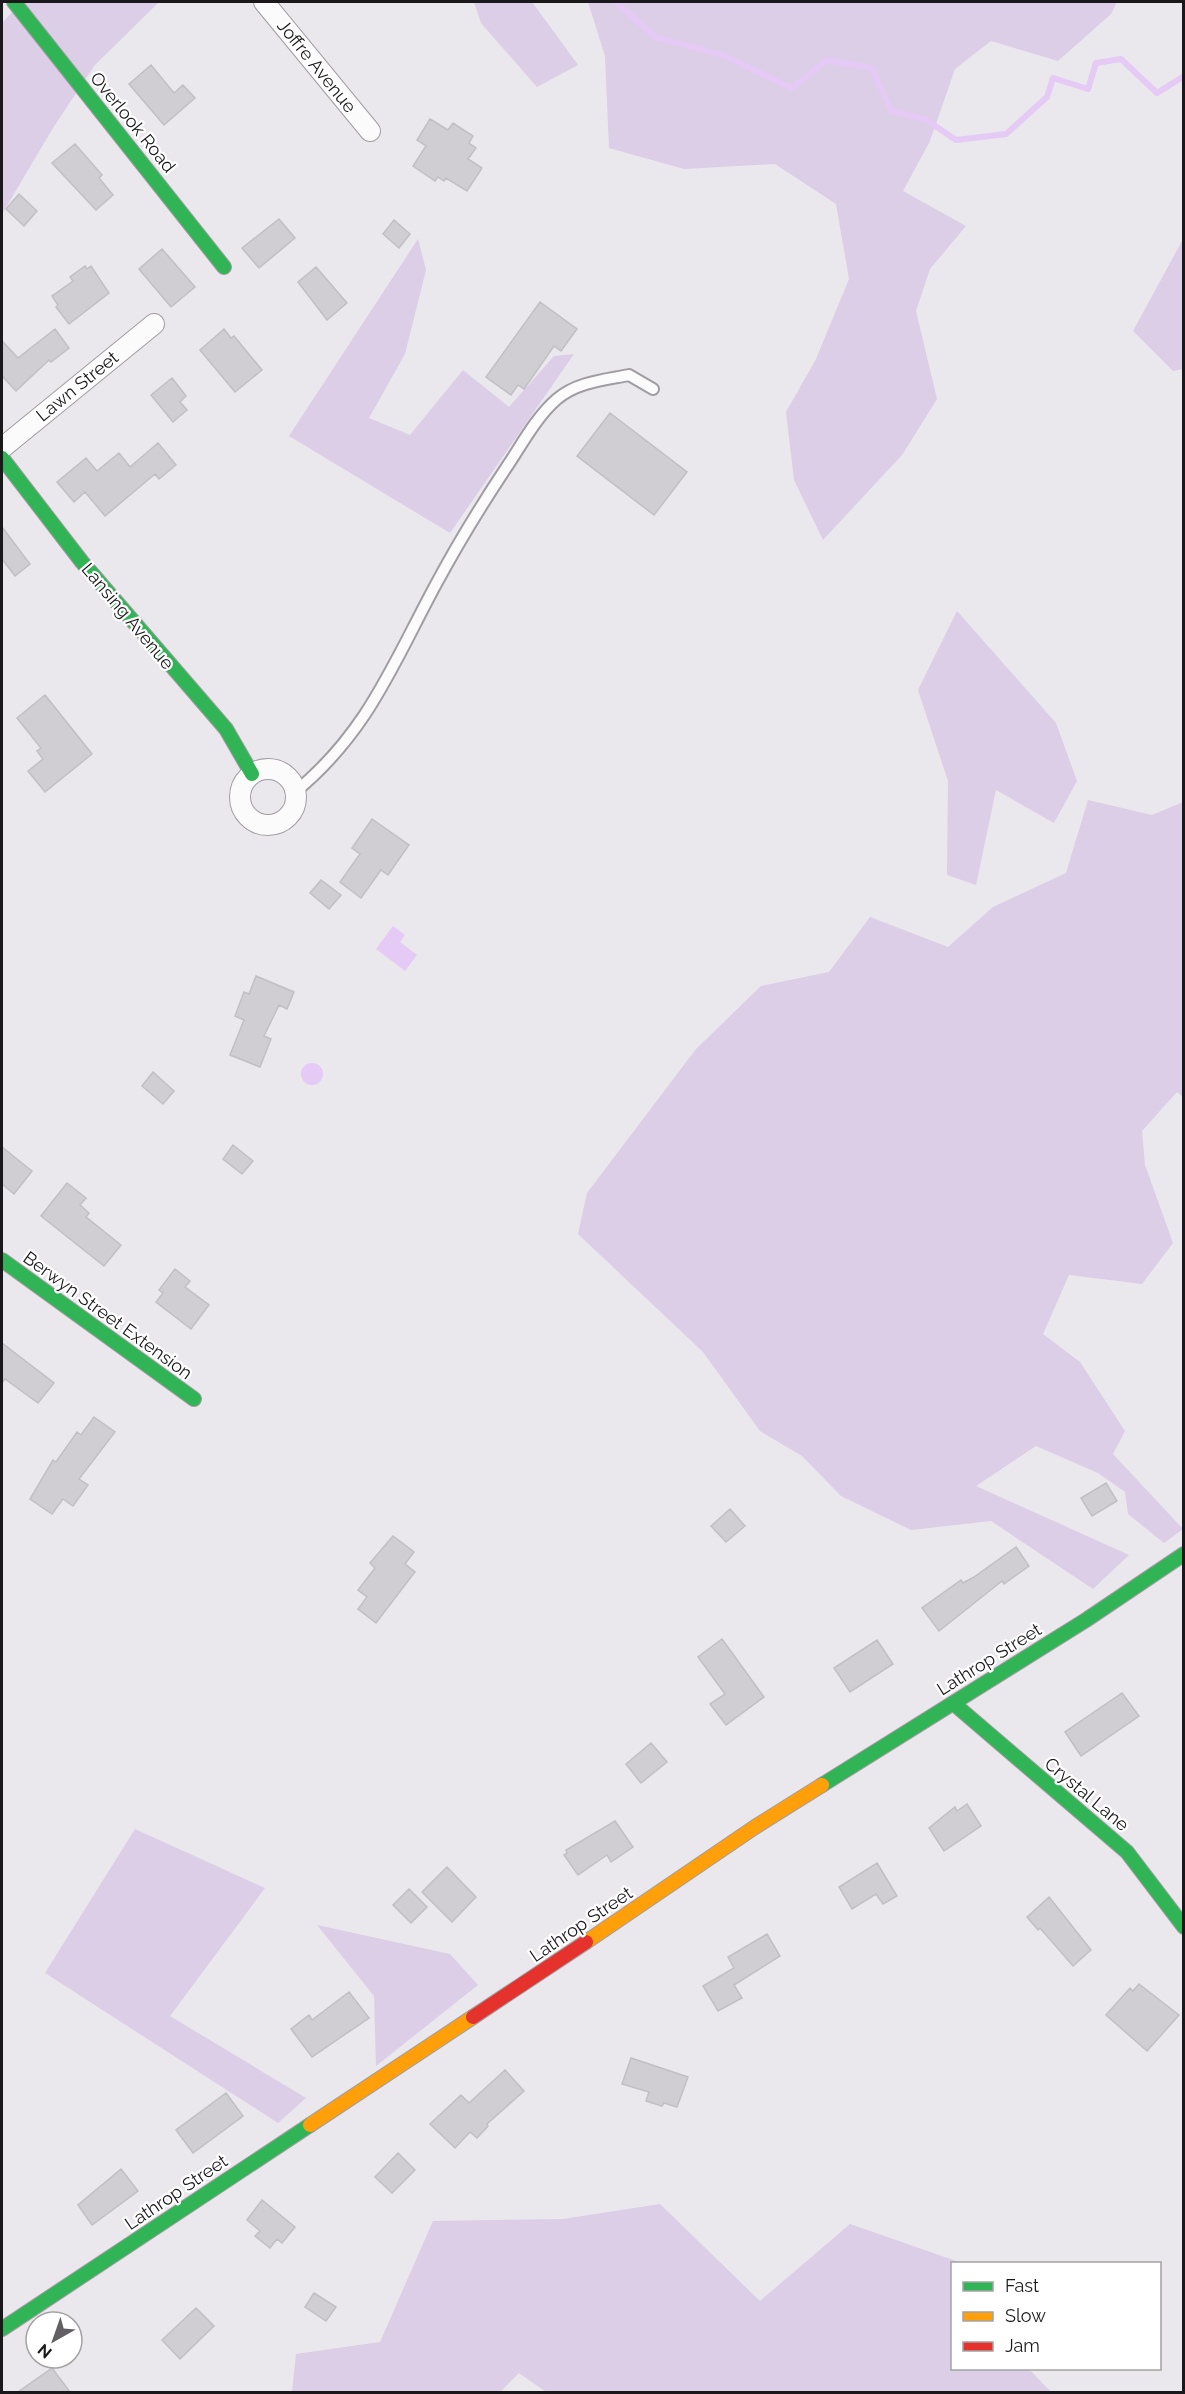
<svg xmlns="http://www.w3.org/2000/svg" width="1185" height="2394" viewBox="0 0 1185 2394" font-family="Raleway,sans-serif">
<rect width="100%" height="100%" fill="#eae7ed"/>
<!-- green -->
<path fill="#dccee6" d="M22,2H159L94,66L53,128L2,214V23Z
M474,2H532L578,65L537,87L481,23Z
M588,2H1117L1111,14L1058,61L991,41L955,69L930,141L903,191L966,226L930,269L916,311L937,399L902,455L823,540L794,480L786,412L816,359L849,279L836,204L775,164L684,169L609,148L605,56Z
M418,239L426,270L405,354L369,418L410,435L463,370L509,407L554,356L574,354L450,533L289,436Z
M1183,239V369L1173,371L1133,331Z
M957,611L1056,723L1077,781L1054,823L996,790L976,885L947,875L948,781L918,690Z
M1088,800L1152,815L1183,802V1097L1177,1092L1142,1131L1145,1165L1173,1243L1142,1284L1069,1275L1043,1334L1080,1362L1125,1431L1113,1454L1183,1529L1164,1543L1128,1514L1125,1492L1098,1473L1036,1446L976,1486L1129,1555L1093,1589L991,1521L911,1530L841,1496L802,1456L760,1431L703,1352L578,1234L587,1193L696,1049L761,986L829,972L870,917L948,947L993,907L1066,873Z
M135,1829L265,1888L170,2016L306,2098L278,2123L45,1973Z
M317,1925L450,1954L478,1985L376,2066L374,1996Z
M660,2204L760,2301L850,2224L962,2263L952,2264V2368L1029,2369L1051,2392H546L519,2373L500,2392H292L296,2354L380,2342L433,2221L563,2219Z"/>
<!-- water -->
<path fill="#e4caf5" d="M393,926L405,935L400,942L417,955L405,971L376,949Z
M301 1074a11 11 0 1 1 22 0a11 11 0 1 1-22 0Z"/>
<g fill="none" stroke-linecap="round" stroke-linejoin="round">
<!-- stream -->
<path stroke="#e4caf5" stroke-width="6" d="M616,2L655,37L723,55L792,88L827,60L872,68L891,111L925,119L956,140L1006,134L1047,97L1053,78L1088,89L1096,63L1121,59L1157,93L1184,76"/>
</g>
<!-- building -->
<path fill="#d1ced3" stroke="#c1bfc3" stroke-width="1.5" d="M151,65L174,93L183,85L195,98L164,125L129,84Z
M430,119L448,130L453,123L473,136L469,143L476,148L468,159L482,168L467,191L446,178L444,181L438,177L435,181L413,166L426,146L417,140Z
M75,144L102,175L99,178L113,195L96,210L52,163Z
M19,194L37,211L24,226L6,209Z
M279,219L295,238L259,268L242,248Z
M394,220L410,234L399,248L383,234Z
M162,249L195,287L171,307L139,269Z
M85,266L87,269L91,266L109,293L69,324L56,307L58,305L52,296L73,281L70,277Z
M316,267L347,303L327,320L298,282Z
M540,302L577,329L561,351L554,346L524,389L518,385L511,395L486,377Z
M55,329L69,348L51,362L49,360L16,391L2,376V341L18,358Z
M224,329L231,338L234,336L262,370L235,392L200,350Z
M172,378L186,396L180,402L187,410L173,422L151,395Z
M610,413L687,472L654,515L577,456Z
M158,443L176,465L159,479L155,474L105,516L85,492L74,502L57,482L86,458L97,471L119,453L130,467Z
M2,527L30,564L15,576L2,559Z
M45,695L92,754L45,792L28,771L43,759L37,751L41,748L17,718Z
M372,819L409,845L388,875L381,870L361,898L340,882L360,854L352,848Z
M321,880L341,895L329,909L310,893Z
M256,976L294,992L287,1009L279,1005L264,1036L271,1039L260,1067L230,1055L244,1020L235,1016L244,992L249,994Z
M153,1072L174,1091L163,1104L142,1086Z
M233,1145L253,1161L242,1174L223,1159Z
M2,1147L32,1171L14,1194L2,1184Z
M67,1183L86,1198L80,1205L89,1213L86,1217L121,1245L104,1266L41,1216Z
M175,1269L190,1281L185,1287L209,1305L191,1329L156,1302L163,1293L159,1290Z
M2,1343L54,1383L38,1403L5,1379L2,1383Z
M94,1417L115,1432L79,1479L88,1485L73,1506L63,1499L52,1514L30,1499L53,1460L56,1462L77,1432L81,1435Z
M1106,1483L1117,1501L1092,1516L1081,1498Z
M730,1509L745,1526L726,1542L711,1526Z
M393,1536L414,1552L405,1564L415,1572L376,1623L358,1609L367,1597L358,1590L375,1568L370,1563Z
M1016,1547L1029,1566L1004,1584L1002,1581L939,1631L922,1608L961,1580L963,1583L974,1577Z
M722,1639L764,1697L726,1725L710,1704L725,1694L698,1657Z
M877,1640L893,1664L850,1692L834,1668Z
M1122,1693L1139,1716L1081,1756L1065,1732Z
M651,1743L667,1762L641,1783L626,1764Z
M967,1804L981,1826L944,1851L929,1828L955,1807L957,1811Z
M615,1821L633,1847L611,1862L607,1855L578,1875L564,1855L567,1853L566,1850Z
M877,1863L897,1896L883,1904L876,1894L852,1909L839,1887Z
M447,1867L476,1897L452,1922L422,1892Z
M409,1889L427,1907L411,1923L393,1905Z
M1049,1897L1091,1950L1073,1966L1040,1928L1038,1930L1027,1917Z
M767,1934L780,1956L734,1985L742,1998L718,2011L703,1986L734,1968L728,1957Z
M1139,1984L1179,2015L1147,2051L1106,2015L1130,1988L1133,1991Z
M349,1992L369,2018L312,2057L291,2029L309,2015L312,2020Z
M631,2058L688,2077L677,2107L664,2103L662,2106L646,2101L649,2092L622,2084Z
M505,2070L524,2091L487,2124L488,2126L477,2138L470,2132L455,2148L430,2124L461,2095L469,2103Z
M226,2093L243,2116L193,2153L176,2130Z
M398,2153L415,2170L392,2193L375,2177Z
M121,2169L138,2191L92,2225L78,2205Z
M262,2200L295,2227L282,2243L277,2239L270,2248L255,2236L260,2231L247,2220Z
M314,2293L336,2307L326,2321L305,2307Z
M196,2308L214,2326L180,2359L162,2340Z
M52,2368L70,2392H18Z"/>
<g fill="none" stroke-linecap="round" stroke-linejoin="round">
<!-- lane casing -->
<g stroke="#a09da2" stroke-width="14">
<path id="lane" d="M295,792C367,733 392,666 435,586C457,545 482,504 508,465C522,444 537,416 557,399C577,382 604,380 629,375L653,389"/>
</g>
<!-- street casing -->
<g stroke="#a09da2" stroke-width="22">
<path id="street" d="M264,2L370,131
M2,448L154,324
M240 797a28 28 0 1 1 56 0a28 28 0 1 1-56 0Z"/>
</g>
<!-- fast casing -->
<g stroke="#a09da2" stroke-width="16">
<path id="fast" d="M14,2L224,267
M2,458L82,562L226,729L252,774
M2,1260L194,1399
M953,1703L1127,1852L1184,1927
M822,1785L1086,1620L1184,1554
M2,2329L310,2125"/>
</g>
<!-- slow casing -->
<g stroke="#a09da2" stroke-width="16">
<path id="slow" d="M586,1942L755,1827L822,1785
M310,2125L473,2017"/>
</g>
<!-- jam casing -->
<g stroke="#a09da2" stroke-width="16">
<path id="jam" d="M473,2017L586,1942"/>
</g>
<!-- lane -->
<use href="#lane" stroke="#fcfbfc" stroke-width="10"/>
<!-- street -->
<use href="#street" stroke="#fcfbfc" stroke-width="20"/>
<!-- fast -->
<use href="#fast" stroke="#30b455" stroke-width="14"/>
<!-- slow -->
<use href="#slow" stroke="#ff9f0a" stroke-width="14"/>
<!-- jam -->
<use href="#jam" stroke="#e5322d" stroke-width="14"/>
</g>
<g text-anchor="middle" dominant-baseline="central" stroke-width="4.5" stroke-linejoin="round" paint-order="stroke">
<!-- street labels -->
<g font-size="18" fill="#1a181b" stroke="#fff">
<text transform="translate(317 66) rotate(51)">Joffre Avenue</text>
<text transform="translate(133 122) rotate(51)">Overlook Road</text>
<text transform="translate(77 386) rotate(-39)">Lawn Street</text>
<text transform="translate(128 616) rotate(50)">Lansing Avenue</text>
<text transform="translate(108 1315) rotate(36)">Berwyn Street Extension</text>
<text transform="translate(989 1659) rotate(-32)">Lathrop Street</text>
<text transform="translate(1087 1794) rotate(40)">Crystal Lane</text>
<text transform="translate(581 1924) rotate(-34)">Lathrop Street</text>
<text transform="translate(176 2192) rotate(-34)">Lathrop Street</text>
</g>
</g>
<!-- border -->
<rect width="1185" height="2394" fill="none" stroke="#1a181b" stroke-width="6"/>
<!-- legend -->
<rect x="951" y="2262" width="210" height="108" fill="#ffffff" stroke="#a3a3a4" stroke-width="1.5"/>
<rect x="963" y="2282" width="30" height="9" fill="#30b455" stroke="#a3a3a4" stroke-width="1.5"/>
<text x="1005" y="2292" font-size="18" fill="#1a181b">Fast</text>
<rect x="963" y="2312" width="30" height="9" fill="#ff9f0a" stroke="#a3a3a4" stroke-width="1.5"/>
<text x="1005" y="2322" font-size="18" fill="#1a181b">Slow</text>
<rect x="963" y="2342" width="30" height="9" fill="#e5322d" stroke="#a3a3a4" stroke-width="1.5"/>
<text x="1005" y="2352" font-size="18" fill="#1a181b">Jam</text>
<!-- north arrow -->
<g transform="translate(54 2340) rotate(220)"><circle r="28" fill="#ffffff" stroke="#a3a3a4" stroke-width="1.5"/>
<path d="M0-4.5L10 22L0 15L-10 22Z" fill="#636064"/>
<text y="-9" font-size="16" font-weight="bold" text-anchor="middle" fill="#1a181b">N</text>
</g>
</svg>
